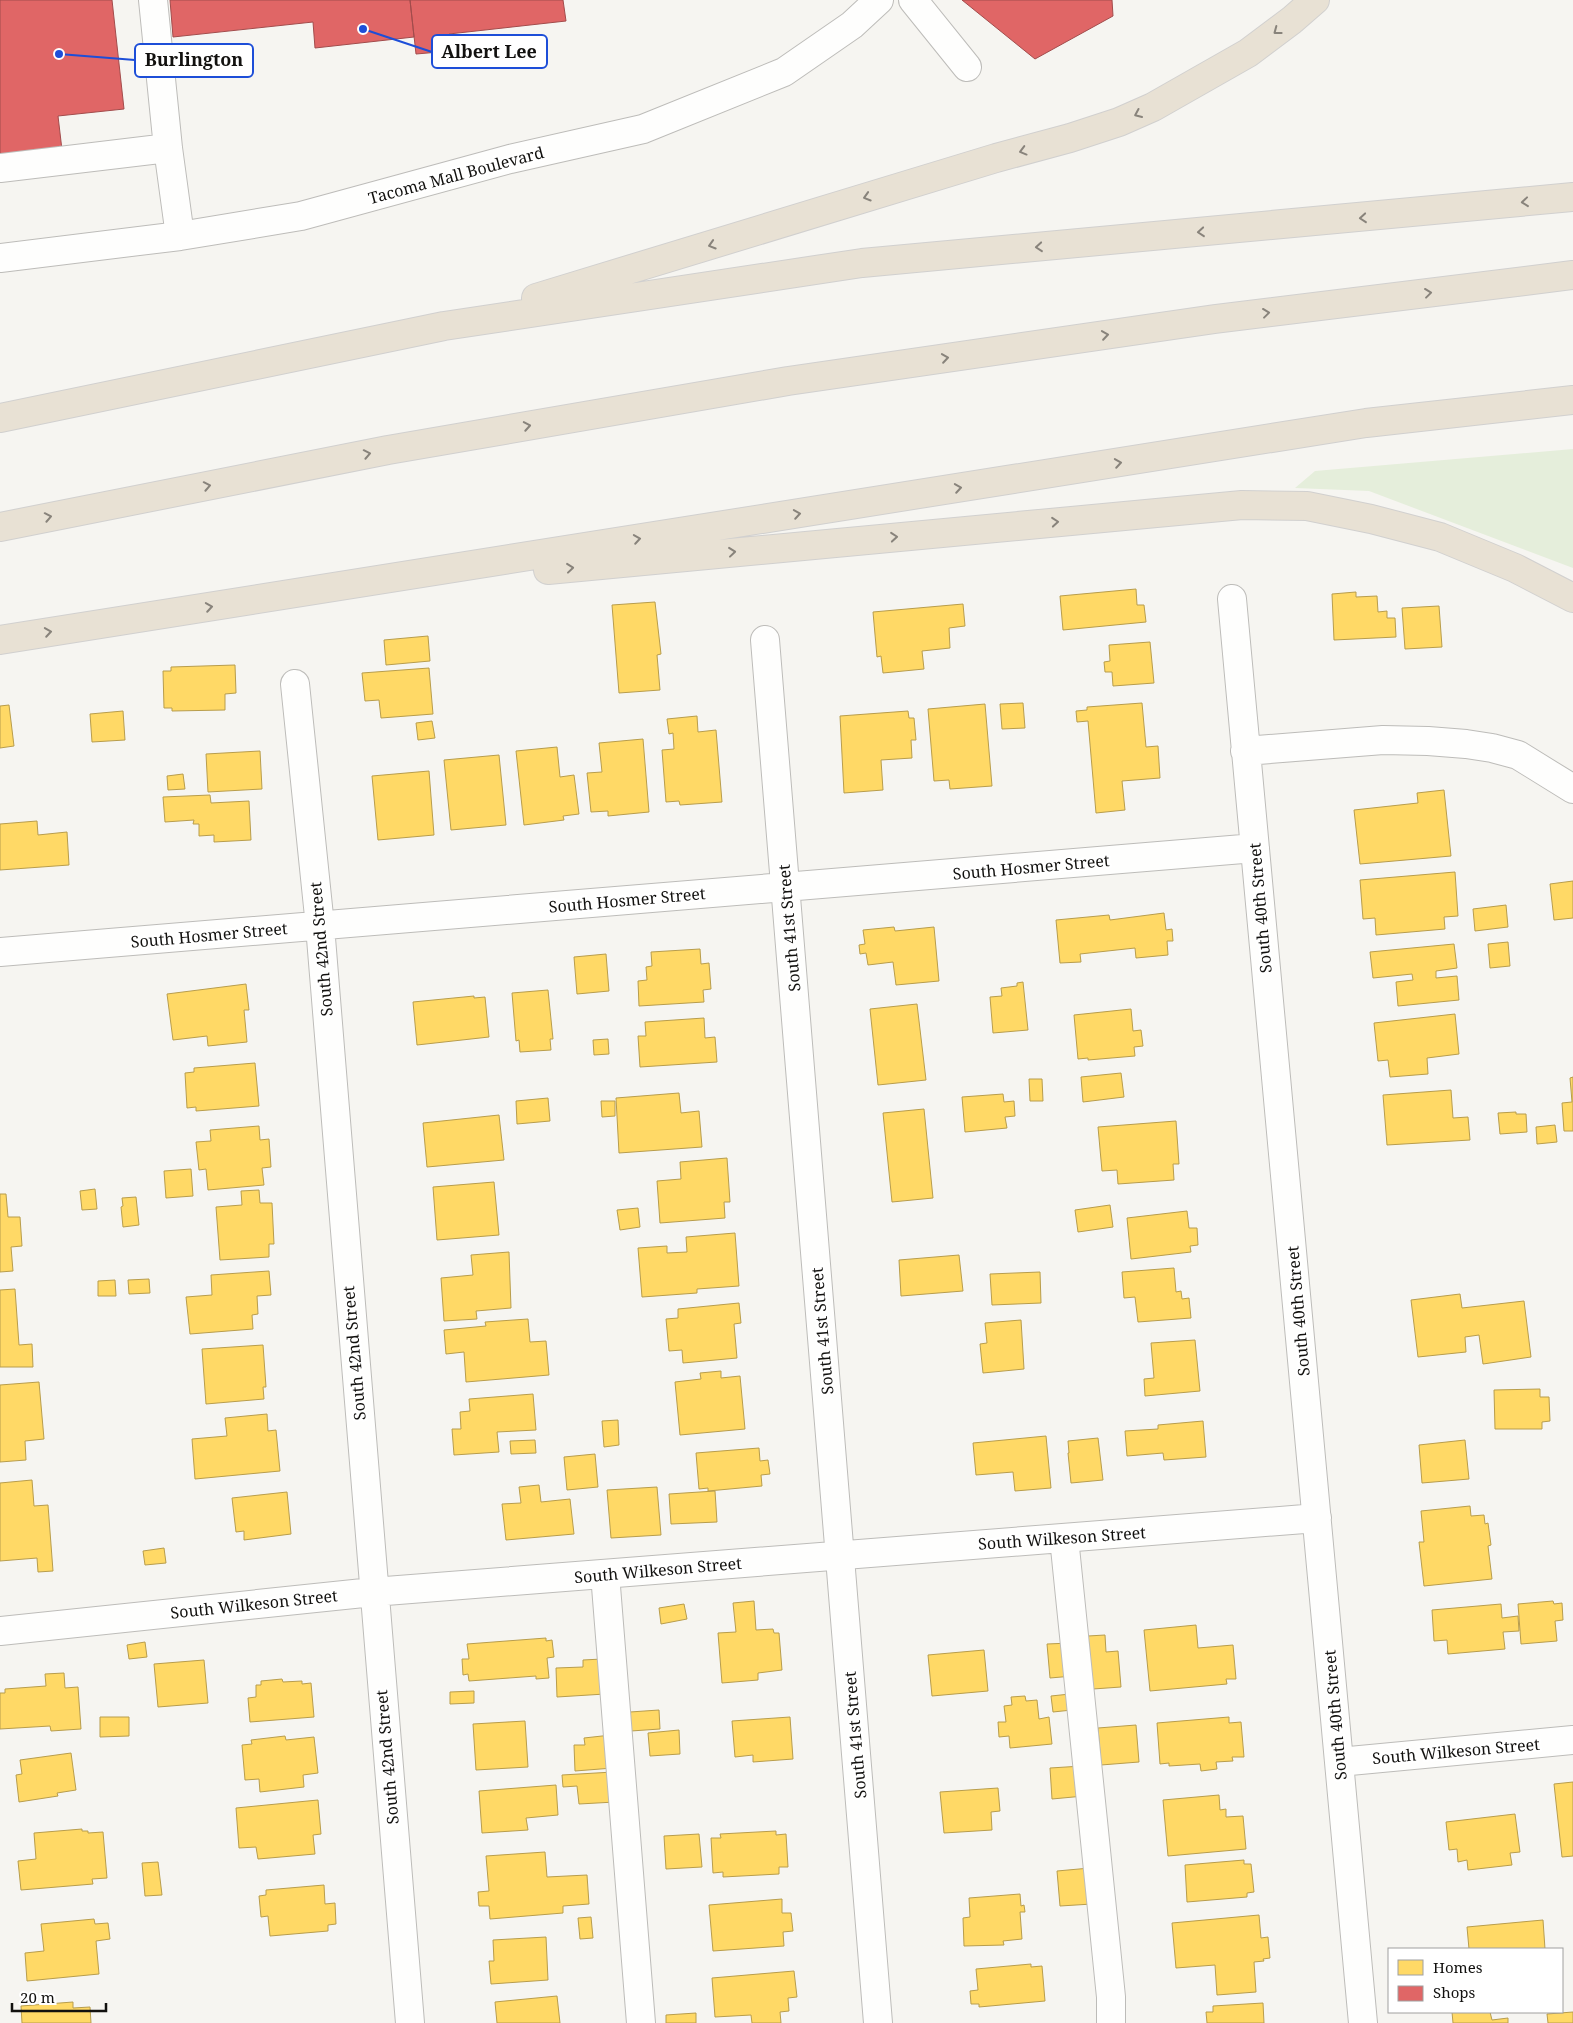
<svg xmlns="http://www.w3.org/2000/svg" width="1573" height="2023" viewBox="0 0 1573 2023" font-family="'Noto Serif',serif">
<rect width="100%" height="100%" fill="#f6f5f1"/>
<!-- green -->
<path fill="#e5eedb" d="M1573,449V568L1369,491L1295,488L1315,471Z"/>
<!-- homes -->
<path fill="#ffd966" stroke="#b89d4c" d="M1136,589L1137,605H1144L1146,622L1063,630L1060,596Z
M1356,592V597L1377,596L1378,612L1387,611V618H1395L1396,637L1334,640L1332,594Z
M655,602L661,654L657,655L660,690L619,693L612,605Z
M963,604L965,626L949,628L950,648L922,651L924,669L883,673L881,656L877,657L873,612Z
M1439,606L1442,647L1405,649L1402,608Z
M428,636L430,661L386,665L384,640Z
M1150,642L1154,683L1113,686L1112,672H1105L1104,662L1110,661L1109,645Z
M235,665L236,693L225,694V710L172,711V708H164L163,671H171V667Z
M429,668L433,714L381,718L379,700L365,701L362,673Z
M1023,703L1025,728L1002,729L1000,704Z
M1142,703L1146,747L1158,746L1160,778L1122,781L1125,810L1096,813L1088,721L1077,722L1076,711L1087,710V707Z
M985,704L992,786L950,789L949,780L934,781L928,709Z
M9,705L14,746L0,748V706Z
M123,711L125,740L92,742L90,714Z
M908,711L909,718H914L916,740H911L912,758L881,760L883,790L844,793L840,716Z
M697,716L698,732L716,730L722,802L680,805L679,801L666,802L662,750L674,749L673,733L669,734L667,719Z
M432,721L435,738L418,740L416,723Z
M643,739L649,812L608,816V811L591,812L587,773L602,772L599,743Z
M557,747L560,777L574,775L579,814L563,816L564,820L524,825L516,751Z
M260,751L262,789L208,792L206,754Z
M499,755L506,825L451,830L444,760Z
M429,771L434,835L378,840L372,776Z
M183,774L185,789L168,790L167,776Z
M1444,790L1451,856L1360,864L1354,810L1418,803L1417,793Z
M210,795L211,803L249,801L251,840L214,842V835L199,836V824H193L194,820L165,822L163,797Z
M37,821L38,835L67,832L69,865L0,870V824Z
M1455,872L1458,916L1444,917L1445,929L1376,935L1375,918L1363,919L1360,880Z
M1573,881V918L1554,920L1550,884Z
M1506,905L1508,927L1475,931L1473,909Z
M1164,913L1166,930L1172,929L1173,941H1167L1168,955L1136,958L1135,948L1080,954L1081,962L1060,963L1056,920L1109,915L1110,920Z
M894,927L895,931L934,927L939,981L896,985L893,962L868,965L866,953L860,954L859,945L865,944L863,930Z
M1508,942L1510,966L1490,968L1488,944Z
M1454,944L1457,968L1436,971V978L1457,976L1459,1000L1398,1006L1396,982L1413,980L1412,974L1373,978L1370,952Z
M700,949L701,964L709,963L711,989L703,990L704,1002L639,1006L638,981L647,980L646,967L652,966L651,952Z
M606,954L609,991L577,994L574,957Z
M1023,982L1028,1030L993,1033L990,997L1002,996L1001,988L1017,986V983Z
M246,984L249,1010H244L247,1042L208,1046L207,1036L173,1040L167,994Z
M548,990L553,1039H550L551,1050L520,1052L519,1040L516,1041L512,993Z
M474,996V998L485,997L489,1037L417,1045L413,1002Z
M917,1004L926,1080L878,1085L870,1009Z
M1131,1009L1133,1031L1141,1030L1143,1046L1134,1047L1135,1056L1088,1060V1058L1078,1059L1074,1015Z
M1455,1014L1459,1054L1427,1058L1428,1074L1390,1077L1388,1060L1378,1061L1374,1023Z
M704,1018L705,1038L715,1037L717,1062L640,1067L638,1036H646L645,1022Z
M608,1039L609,1054L594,1055L593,1040Z
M255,1063L259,1106L196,1111V1107L187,1108L185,1073L194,1072V1068Z
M1121,1073L1124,1097L1083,1102L1081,1077Z
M1573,1077V1131H1564L1562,1103L1572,1102L1570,1078Z
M1029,1079H1042L1043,1101H1030Z
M1451,1090L1453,1118L1468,1117L1470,1140L1387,1145L1383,1095Z
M679,1093L681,1113L699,1111L702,1147L619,1153L616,1098Z
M1003,1094L1004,1102L1014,1101L1015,1116L1005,1117L1007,1128L965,1132L962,1097Z
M548,1098L550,1121L517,1124L516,1101Z
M601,1101H615V1116L602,1117Z
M924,1109L933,1198L892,1202L883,1113Z
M1516,1112V1114H1526L1527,1132L1500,1134L1498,1113Z
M499,1115L504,1160L427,1167L423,1123Z
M1176,1121L1179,1164H1173L1174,1180L1118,1184L1117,1170L1102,1171L1098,1127Z
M1555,1125L1557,1142L1537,1144L1536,1127Z
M259,1126L260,1140L269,1139L271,1167L262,1168L264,1185L208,1190L206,1169L199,1170L196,1142L211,1141L210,1130Z
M727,1158L730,1202H724L725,1218L660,1223L657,1181L681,1179L680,1162Z
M191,1169L193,1196L166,1198L164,1171Z
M494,1182L499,1235L437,1240L433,1187Z
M95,1189L97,1209L82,1210L80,1191Z
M259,1190L260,1203H272L274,1244H269V1257L220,1260L216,1207L242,1205L241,1191Z
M0,1194H6L8,1217H20L22,1246L11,1247L13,1271L0,1272Z
M136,1197L139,1225L123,1227L121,1207L123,1206L122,1198Z
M1110,1205L1113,1227L1078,1232L1075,1210Z
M638,1208L640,1227L620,1230L617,1210Z
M1187,1211L1189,1228H1197L1198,1245L1190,1246L1191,1252L1131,1259L1127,1218Z
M735,1233L739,1286L697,1289V1293L642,1297L638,1248L667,1246V1253L687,1252L686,1237Z
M509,1252L511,1308L476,1311L477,1319L444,1321L441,1278L473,1275L471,1255Z
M959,1255L963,1291L901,1296L899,1260Z
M1174,1268L1176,1292L1181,1291L1182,1299L1189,1298L1191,1318L1138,1322L1135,1297L1124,1298L1122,1272Z
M269,1271L271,1295L257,1296L258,1314L252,1315L253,1329L190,1334L186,1297L212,1295L211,1275Z
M1040,1272L1041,1303L992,1305L990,1274Z
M149,1279L150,1293L129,1294L128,1280Z
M115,1280L116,1296H98V1281Z
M15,1289L19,1345L32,1344L33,1367H0V1290Z
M1460,1294L1462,1308L1524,1301L1531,1357L1483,1364L1479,1335L1465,1337L1466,1352L1418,1357L1411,1300Z
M739,1303L741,1323L734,1324L737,1358L683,1363L682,1350L669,1351L666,1319L678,1318V1309Z
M528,1319L530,1342L546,1341L549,1375L466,1382L464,1352L446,1354L444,1330L486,1326L485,1322Z
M1021,1320L1024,1369L983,1373L980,1344L987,1343L985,1323Z
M1195,1340L1200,1391L1145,1396L1144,1379L1154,1378L1151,1343Z
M263,1345L266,1387H263L264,1399L206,1404L202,1349Z
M721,1371V1378L740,1376L745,1429L680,1435L675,1382L701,1379L700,1373Z
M39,1382L44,1439L25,1441L26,1460L0,1462V1385Z
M1540,1389V1397H1549L1550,1421L1542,1422V1429H1495L1494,1390Z
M533,1394L536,1430L497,1432L499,1452L454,1455L452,1429H461L460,1412L470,1411L469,1399Z
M267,1414L268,1431L276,1430L280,1471L195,1479L192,1439L227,1436L225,1418Z
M618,1420L619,1445L604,1447L602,1421Z
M1203,1421L1206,1457L1164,1460L1163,1453L1127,1456L1125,1431L1158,1429V1425Z
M1046,1436L1051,1488L1015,1491L1013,1472L976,1475L973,1443Z
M1098,1438L1103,1480L1071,1483L1068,1453H1069L1068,1441Z
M535,1440L536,1453L511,1454L510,1441Z
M1465,1440L1469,1479L1422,1483L1419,1445Z
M759,1448L760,1461L768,1460L770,1474L761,1475L762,1486L708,1491V1488L699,1489L696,1453Z
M595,1454L598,1487L567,1490L564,1457Z
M32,1480L34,1506L48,1505L53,1571L38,1572L37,1558L0,1561V1483Z
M539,1485L541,1502L570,1499L574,1534L506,1540L502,1504L521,1503L519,1487Z
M657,1487L661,1535L611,1538L607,1490Z
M715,1491L717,1522L671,1524L669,1494Z
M287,1492L291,1534L244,1540V1531L236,1532L232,1498Z
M1470,1506L1471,1516L1484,1515L1485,1524L1488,1523L1491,1545L1488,1546L1492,1579L1424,1586L1419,1542H1424L1421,1511Z
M164,1548L166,1563L145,1565L143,1551Z
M754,1601L756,1630L773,1629L774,1633H779L782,1670L758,1673V1680L722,1683L718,1633L736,1632L733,1603Z
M1553,1601L1554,1604L1562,1603L1563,1620L1555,1621L1557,1641L1521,1644L1518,1604Z
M684,1604L687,1619L661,1624L659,1608Z
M1501,1604L1502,1618L1518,1616L1519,1631L1503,1632L1505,1649L1448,1654L1447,1640L1434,1641L1432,1610Z
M1196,1625L1198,1648L1233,1645L1236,1679H1226L1227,1684L1150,1691L1144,1630Z
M1105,1635L1106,1652L1118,1651L1121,1687L1093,1689L1088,1636Z
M546,1638V1641L552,1640L554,1657L547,1658L549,1678L536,1679V1676L469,1681L468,1674L463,1675L462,1659H469L467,1644Z
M145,1642L147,1657L129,1659L127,1645Z
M1070,1643L1073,1676L1050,1678L1047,1644Z
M984,1650L988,1691L932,1696L928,1655Z
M602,1659L605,1694L557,1697L556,1668L583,1667V1660Z
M204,1660L208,1703L158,1707L154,1664Z
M64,1673L65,1688L78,1687L81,1729L51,1731L50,1726L0,1729V1693H5V1689L46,1686L45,1674Z
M282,1679L283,1682L302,1681V1684L311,1683L314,1717L250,1722L248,1698L256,1697V1685H261V1681Z
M474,1691V1703L450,1704V1692Z
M1070,1694L1072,1710L1053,1712L1051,1696Z
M1025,1696L1026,1701L1037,1700L1039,1719L1049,1717L1052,1744L1010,1748L1009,1736L999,1737L998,1722H1006L1004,1706L1012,1705L1011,1697Z
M659,1710L660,1729L631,1731L630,1712Z
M100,1717H129V1736L100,1737Z
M790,1717L793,1759L753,1762V1755L735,1757L732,1721Z
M1229,1717V1723L1241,1722L1244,1757H1232L1233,1761L1216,1762L1217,1769L1201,1771L1200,1764L1169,1766V1763L1160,1764L1157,1723Z
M525,1721L528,1767L476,1770L473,1724Z
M1136,1725L1139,1762L1101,1765L1098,1728Z
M679,1730L680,1754L650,1756L648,1733Z
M611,1735L613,1768L575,1771L574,1745H585L584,1738Z
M285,1736L286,1740L314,1737L318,1773L303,1775L304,1787L260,1792L259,1779L245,1780L242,1745L252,1744L251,1740Z
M71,1753L76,1790L57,1793L58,1796L19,1802L16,1775L22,1774L20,1760Z
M1082,1766L1084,1796L1052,1799L1050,1768Z
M613,1772L615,1802L579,1804L577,1786L563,1787L562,1775Z
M1573,1782V1856L1562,1857L1554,1784Z
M556,1785L558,1815L526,1818L528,1830L482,1833L479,1791Z
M998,1788L1000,1811L991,1812L992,1830L944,1833L940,1792Z
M1219,1795L1220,1810L1226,1809V1817L1243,1816L1246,1849L1168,1856L1163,1800Z
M318,1800L321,1834L313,1835L315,1854L258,1859L256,1847L239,1848L236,1808Z
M1515,1814L1520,1852L1510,1853L1512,1865L1468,1870L1467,1860L1458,1862L1457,1849L1449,1850L1446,1822Z
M82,1829V1831H88V1833L103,1832L107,1878L92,1879L93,1884L21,1890L18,1861L36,1859L34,1833Z
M776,1831V1835L786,1834L788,1867H779V1874L723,1877V1872L713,1873L711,1838H721L720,1834Z
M699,1834L702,1867L666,1869L664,1836Z
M545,1852L547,1877L587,1875L589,1904L563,1906V1913L490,1919L489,1906H479L478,1892L489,1891L486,1856Z
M1244,1860V1864H1251L1254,1892L1247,1893V1897L1187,1902L1185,1865Z
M158,1862L162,1895L145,1896L142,1863Z
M1090,1868L1092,1904L1060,1906L1057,1871Z
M324,1885L325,1904L335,1903L336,1924L328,1925V1931L270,1936L268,1916L261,1917L259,1896L266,1895V1890Z
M1020,1894L1021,1906L1024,1905L1025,1912H1020L1022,1939L1003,1941L1004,1945L964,1946L963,1918L970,1917L969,1898Z
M782,1899V1913H791L793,1931L783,1932L784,1946L713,1951L709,1905Z
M1259,1915L1261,1938L1268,1937L1270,1958L1263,1959L1264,1961L1254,1962L1256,1992L1217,1995L1215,1965L1176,1968L1172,1923Z
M591,1917L593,1938L580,1939L578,1918Z
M94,1919L95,1924L108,1923L110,1939L96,1941L99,1974L27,1981L25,1953L44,1951L41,1924Z
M1543,1920L1545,1949H1469L1467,1927Z
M546,1937L548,1980L491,1984L489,1961H494L493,1940Z
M1031,1964V1967L1042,1966L1045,2001L979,2007V2004H971L970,1991L978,1990L976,1969Z
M794,1971L797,1997L788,1998L789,2011L780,2012L781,2023H752L751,2015L715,2017L712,1978Z
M557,1996L560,2023H497L495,2002Z
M73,2002V2008L90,2007L91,2023H22L21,2006Z
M1263,2003L1264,2023H1207L1206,2012H1213V2006Z
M1452,2012H1490L1492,2020L1508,2018V2023H1453Z
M1573,2012V2023H1548L1547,2014Z
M696,2013V2023H666V2015Z"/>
<!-- shops -->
<path fill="#e06666" stroke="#a24c4c" d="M0,0H112L124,109L58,116L62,150L0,157Z
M170,0H410L414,37L315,48L313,22L173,37Z
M410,0H563L566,21L449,34L451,51L416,54Z
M962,0H1112L1113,16L1035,59Z"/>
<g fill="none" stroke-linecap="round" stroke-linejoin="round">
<!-- minor casing -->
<g stroke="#bdbcb9" stroke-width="30">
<path id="minor" d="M153,0L168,148L180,236
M913,0L967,67
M0,168L168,148
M0,258L180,236L301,216L510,159L643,129L784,72L852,25L879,0
M1232,599L1363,2023
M765,640L878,2023
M295,684L320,926L410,2023
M1245,751L1383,740L1428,741L1466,744L1492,748L1518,755L1573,789
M0,952L1255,848
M1064,1538L1111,1997V2023
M605,1574L641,2023
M0,1631L373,1592L1317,1518
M1339,1762L1573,1740"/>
</g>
<!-- highway casing -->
<g stroke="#d1d0cf" stroke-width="30">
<path id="highway" d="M536,298L996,158L1070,138L1119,122L1153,107L1248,53L1292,20L1315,0
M0,418L444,326L862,263L1573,197
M0,527L388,450L788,381L1215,319L1573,275
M548,570L1242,505L1307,506L1371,519L1440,537L1515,568L1573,598
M0,640L1366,423L1573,400"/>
</g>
<!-- minor -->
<use href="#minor" stroke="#fefefd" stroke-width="28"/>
<!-- highway -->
<use href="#highway" stroke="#e8e1d4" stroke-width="28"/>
</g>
<!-- one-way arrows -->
<defs><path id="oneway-chevron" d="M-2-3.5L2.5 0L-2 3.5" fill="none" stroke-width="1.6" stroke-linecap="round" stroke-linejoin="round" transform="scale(1.25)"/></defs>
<g stroke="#88837b">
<use href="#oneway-chevron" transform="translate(1277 31) rotate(143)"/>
<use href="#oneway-chevron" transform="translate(1138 114) rotate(156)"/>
<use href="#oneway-chevron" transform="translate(1023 151) rotate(165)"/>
<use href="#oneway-chevron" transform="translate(867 197) rotate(163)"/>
<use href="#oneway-chevron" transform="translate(1525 202) rotate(174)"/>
<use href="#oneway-chevron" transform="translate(1363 218) rotate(175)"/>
<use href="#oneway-chevron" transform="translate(1201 232) rotate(175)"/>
<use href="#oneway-chevron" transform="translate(712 245) rotate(163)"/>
<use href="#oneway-chevron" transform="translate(1039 247) rotate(175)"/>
<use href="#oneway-chevron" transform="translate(1428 293) rotate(-7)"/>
<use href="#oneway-chevron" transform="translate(1266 313) rotate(-7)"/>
<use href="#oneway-chevron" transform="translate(1105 335) rotate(-8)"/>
<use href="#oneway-chevron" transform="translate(945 358) rotate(-8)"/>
<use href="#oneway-chevron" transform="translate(527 426) rotate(-10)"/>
<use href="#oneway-chevron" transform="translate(367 454) rotate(-11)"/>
<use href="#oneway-chevron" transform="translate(1118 463) rotate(-9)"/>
<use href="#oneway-chevron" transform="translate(207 486) rotate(-11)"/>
<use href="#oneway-chevron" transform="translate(958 488) rotate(-9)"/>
<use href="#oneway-chevron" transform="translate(797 514) rotate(-9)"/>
<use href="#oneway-chevron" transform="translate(48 517) rotate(-11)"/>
<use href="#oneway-chevron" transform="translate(1055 522) rotate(-5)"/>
<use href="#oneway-chevron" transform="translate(894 537) rotate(-5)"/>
<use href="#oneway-chevron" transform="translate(637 539) rotate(-9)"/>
<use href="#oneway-chevron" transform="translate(732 552) rotate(-6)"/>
<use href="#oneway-chevron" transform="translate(570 568) rotate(-6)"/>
<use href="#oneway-chevron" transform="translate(209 607) rotate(-9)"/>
<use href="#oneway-chevron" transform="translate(48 632) rotate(-9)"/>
</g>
<g text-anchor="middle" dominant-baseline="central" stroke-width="5" stroke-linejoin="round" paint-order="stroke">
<!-- street labels -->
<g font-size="16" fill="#12110f" stroke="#fff">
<text transform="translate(456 175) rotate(-15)">Tacoma Mall Boulevard</text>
<text transform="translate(1031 867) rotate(-5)">South Hosmer Street</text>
<text transform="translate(627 900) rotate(-5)">South Hosmer Street</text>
<text transform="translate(1260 908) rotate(-95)">South 40th Street</text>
<text transform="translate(789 928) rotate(-95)">South 41st Street</text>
<text transform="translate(209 935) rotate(-5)">South Hosmer Street</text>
<text transform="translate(321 949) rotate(-95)">South 42nd Street</text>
<text transform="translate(1298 1311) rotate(-95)">South 40th Street</text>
<text transform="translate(822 1331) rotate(-95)">South 41st Street</text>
<text transform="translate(354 1353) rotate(-95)">South 42nd Street</text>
<text transform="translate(1062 1538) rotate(-4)">South Wilkeson Street</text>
<text transform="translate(658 1570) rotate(-5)">South Wilkeson Street</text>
<text transform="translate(254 1604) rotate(-6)">South Wilkeson Street</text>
<text transform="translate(1335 1715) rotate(-95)">South 40th Street</text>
<text transform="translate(855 1735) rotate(-95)">South 41st Street</text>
<text transform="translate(1456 1751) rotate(-5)">South Wilkeson Street</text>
<text transform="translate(387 1757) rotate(-95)">South 42nd Street</text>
</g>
</g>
<!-- callouts -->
<path fill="none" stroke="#1d4ed8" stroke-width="2" d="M363 29L432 52M59 54L135 60"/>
<g fill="#1d4ed8" stroke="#fff" stroke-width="2">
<circle cx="363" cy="29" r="5"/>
<circle cx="59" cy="54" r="5"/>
</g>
<g fill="#fff" stroke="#1d4ed8" stroke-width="2">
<rect x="432" y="35" width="115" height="33" rx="5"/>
<rect x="135" y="44" width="118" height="33" rx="5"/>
</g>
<g font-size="18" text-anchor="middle" font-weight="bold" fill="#12110f">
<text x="489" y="58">Albert Lee</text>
<text x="194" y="66">Burlington</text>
</g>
<!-- legend -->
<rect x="1388" y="1948" width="175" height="65" fill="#ffffff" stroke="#a0a09f"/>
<rect x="1398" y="1960" width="25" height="15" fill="#ffd966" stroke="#a0a09f"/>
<text x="1433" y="1973" font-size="15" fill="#12110f">Homes</text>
<rect x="1398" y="1986" width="25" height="15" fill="#e06666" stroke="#a0a09f"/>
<text x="1433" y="1998" font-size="15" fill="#12110f">Shops</text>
<!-- scale -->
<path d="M12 2003v8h94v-8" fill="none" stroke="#12110f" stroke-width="2.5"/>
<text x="20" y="2003" font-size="15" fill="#12110f" stroke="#ffffff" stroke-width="4" paint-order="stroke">20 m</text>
</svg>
